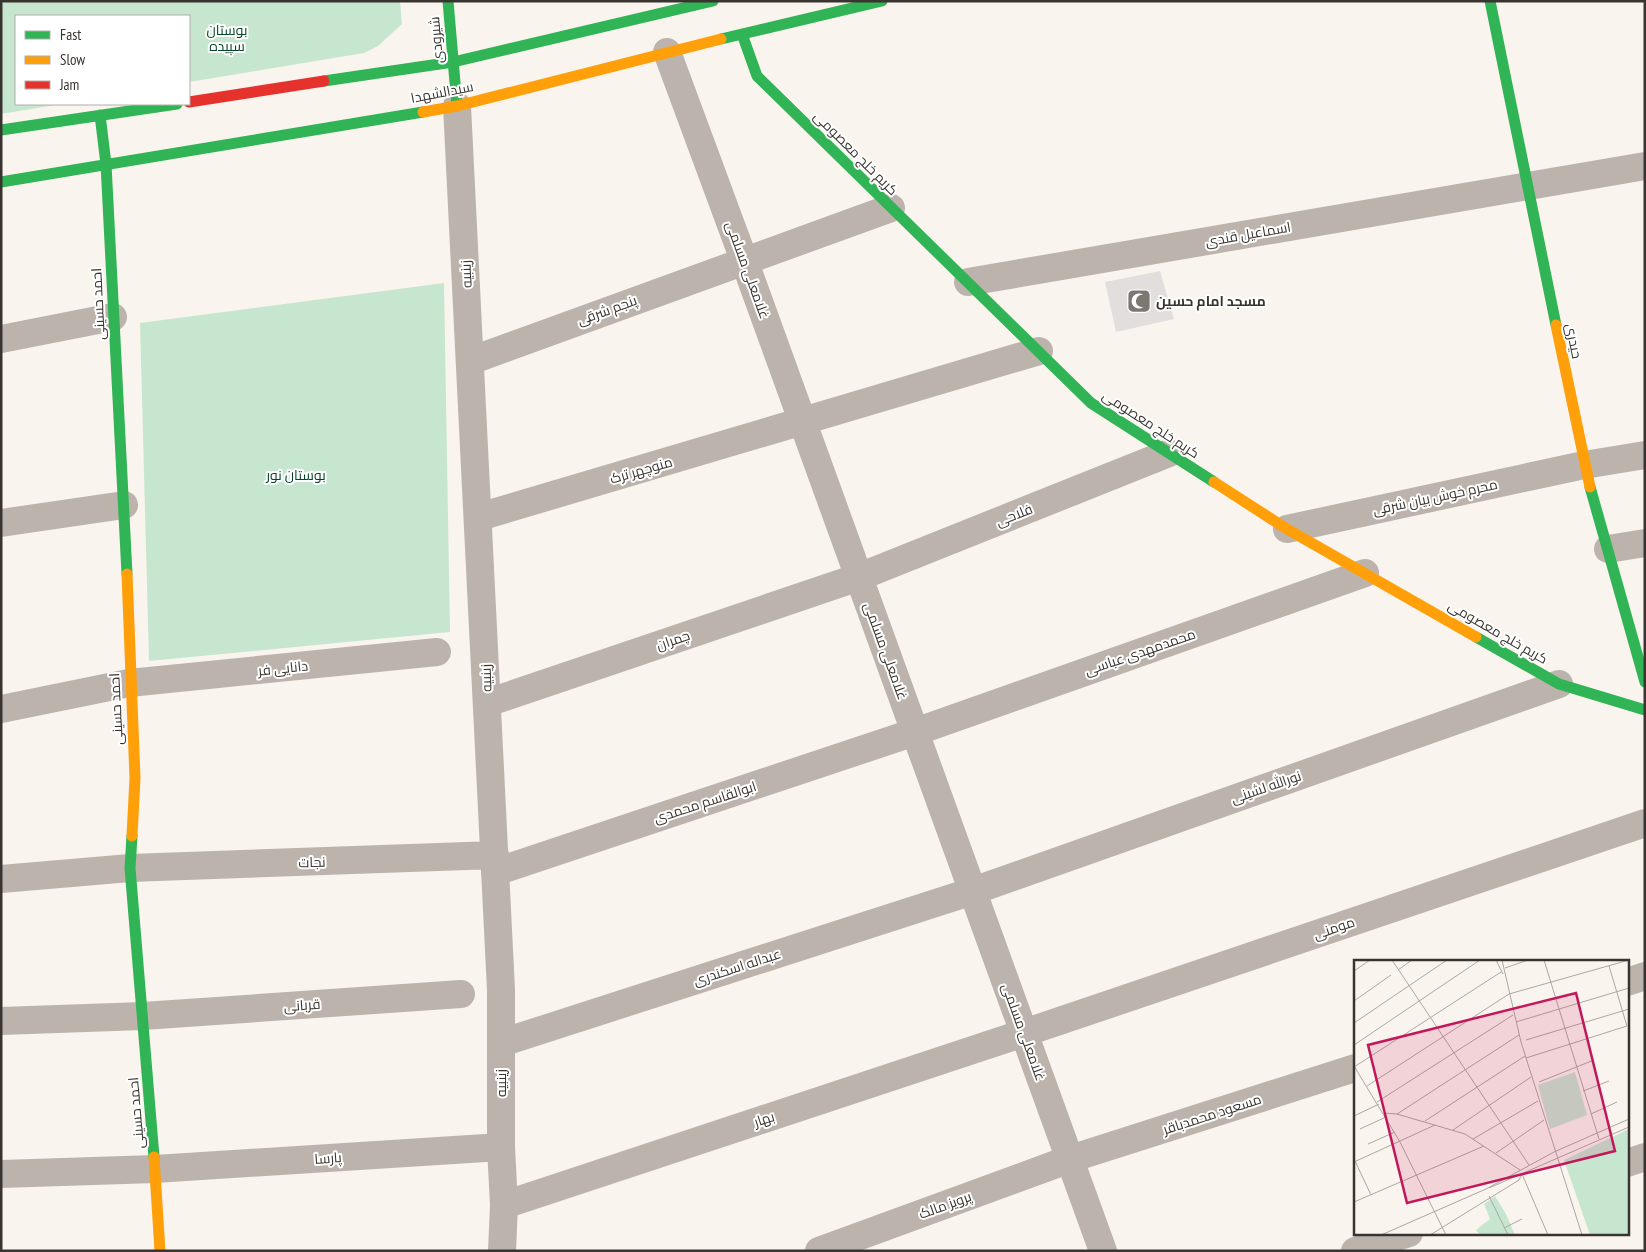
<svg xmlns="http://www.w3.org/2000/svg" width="1646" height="1252" viewBox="0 0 1646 1252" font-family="'PT Sans Narrow',Cairo,sans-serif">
<rect width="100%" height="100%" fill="#faf4ee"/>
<!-- green -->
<path fill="#c7e6cf" d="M1,1H400L402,24L378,46L364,53L189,82V16H16V104H61L1,114Z
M444,283L450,632L149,661L140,323Z"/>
<!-- building -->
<path fill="#e3dede" d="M1160,271L1174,319L1116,332L1105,282Z"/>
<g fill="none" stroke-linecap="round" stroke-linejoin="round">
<!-- street -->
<path stroke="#bdb3ad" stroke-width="28" d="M667,52L744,260L1103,1251
M457,106L501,990V1147L504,1205L502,1251
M968,282L1645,166
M1,339L113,317
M470,361L891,208
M479,517L1039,351
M1,523L124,505
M1287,529L1584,465L1645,455
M1608,549L1645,543
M487,703L859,577L1169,453
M1,709L129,683L437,652
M495,872L915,732L1365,573
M1,879L130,868L495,855
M1627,982L1645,976
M1,1021L143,1016L461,994
M501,1043L973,891L1559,684
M1627,1163L1645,1157
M1,1174L155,1169L501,1147
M504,1205L1024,1033L1645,823
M819,1251L1070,1159L1355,1068
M1355,1251L1409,1233"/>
<!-- fast -->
<path stroke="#30b455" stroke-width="11" d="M448,1L457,106
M1490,1L1556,325
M742,34L757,76L1091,403L1214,482
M721,39L882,1
M324,81L453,62L713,1
M100,115L106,164L127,574
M1,130L177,104
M1,182L423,112
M1590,487L1645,682
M1476,637L1559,684L1645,710
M132,836L130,868L154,1157"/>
<!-- slow -->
<path stroke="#ff9f0a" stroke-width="11" d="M423,112L457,106L721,39
M1556,325L1590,487
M1214,482L1287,529L1476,637
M127,574L135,778L132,836
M154,1157L160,1251"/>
<!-- jam -->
<path stroke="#e5322d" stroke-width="11" d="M189,102L324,81"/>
</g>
<!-- icons -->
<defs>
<g id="mosque-square" transform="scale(1.25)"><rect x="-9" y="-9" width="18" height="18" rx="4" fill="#7d7772" stroke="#fff"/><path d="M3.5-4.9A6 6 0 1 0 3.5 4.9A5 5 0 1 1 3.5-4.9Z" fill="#fff"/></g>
</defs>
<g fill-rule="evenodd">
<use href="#mosque-square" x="1139" y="301"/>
</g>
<g text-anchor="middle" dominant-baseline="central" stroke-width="4" stroke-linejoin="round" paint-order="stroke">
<!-- park labels -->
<g font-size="14" fill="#044428" stroke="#fff">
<text x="227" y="30">بوستان<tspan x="227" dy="16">سپیده</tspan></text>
<text x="296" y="475">بوستان نور</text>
</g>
<!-- street labels -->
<g font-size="14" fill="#39342f" stroke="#fff">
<text transform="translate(436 40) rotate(-95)">شیرودی</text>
<text transform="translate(442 92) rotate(-11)">سیدالشهدا</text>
<text transform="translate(856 153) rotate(45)">کریم خلج معصومی</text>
<text transform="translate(1248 234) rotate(-10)">اسماعیل قندی</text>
<text transform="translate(748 270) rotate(70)">غلامعلی مسلمی</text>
<text transform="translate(466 274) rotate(-93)">زینبیه</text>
<text transform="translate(98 304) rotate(-93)">احمد حسینی</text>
<text transform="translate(607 310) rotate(-20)">پنجم شرقی</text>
<text transform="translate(1574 341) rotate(79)">حیدری</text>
<text transform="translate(1151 424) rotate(33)">کریم خلج معصومی</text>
<text transform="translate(641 470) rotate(-16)">منوچهر ترک</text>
<text transform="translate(1435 497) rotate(-12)">محرم خوش بیان شرقی</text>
<text transform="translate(1014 515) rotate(-22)">فلاحی</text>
<text transform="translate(1498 632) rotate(30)">کریم خلج معصومی</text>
<text transform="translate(673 640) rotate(-19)">چمران</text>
<text transform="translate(886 651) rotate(70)">غلامعلی مسلمی</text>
<text transform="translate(1140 652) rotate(-19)">محمدمهدی عباسی</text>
<text transform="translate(283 668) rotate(-6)">دانایی فر</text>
<text transform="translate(486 678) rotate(-92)">زینبیه</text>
<text transform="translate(116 709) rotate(-93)">احمد حسینی</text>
<text transform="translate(1266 787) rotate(-19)">نورالله لشینی</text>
<text transform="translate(705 802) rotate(-18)">ابوالقاسم محمدی</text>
<text transform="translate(312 862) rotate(-2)">نجات</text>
<text transform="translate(1334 928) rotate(-19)">مومنی</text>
<text transform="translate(737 967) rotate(-18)">عبداله اسکندری</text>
<text transform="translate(302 1005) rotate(-4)">قربانی</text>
<text transform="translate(1024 1032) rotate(70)">غلامعلی مسلمی</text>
<text transform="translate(501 1083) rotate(-90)">زینبیه</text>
<text transform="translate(136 1113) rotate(-95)">احمد حسینی</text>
<text transform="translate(1212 1114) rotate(-18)">مسعود محمدباقر</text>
<text transform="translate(764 1119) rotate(-18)">بهار</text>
<text transform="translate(328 1158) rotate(-4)">پارسا</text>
<text transform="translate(945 1205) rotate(-20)">پرویز مالک</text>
</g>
<!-- poi labels -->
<g font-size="14" font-weight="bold" fill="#39342f" stroke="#fff" text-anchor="start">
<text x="1156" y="301">مسجد امام حسین</text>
</g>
</g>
<!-- overview -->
<g transform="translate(1354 960)">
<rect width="275" height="275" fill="#faf4ee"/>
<path d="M221,112L233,155L196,169L184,125ZM275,169V275H236L210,200ZM141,236L152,254L161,275H126L122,270L136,259L130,244Z" fill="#c7e6cf"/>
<path fill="none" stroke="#ada7a2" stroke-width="1" d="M38,0L175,205M142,0L149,14M148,0L167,82L228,275M190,0L245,179M255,6L273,66M151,8L174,0M44,10L58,0M0,11L16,0M0,41L37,15M162,62L275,28M0,63L93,0M172,80L275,49M0,85L126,0M172,98L273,66M0,106L46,182L92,275M0,107L147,12M185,122L240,100M13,126L155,34L275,0M229,131L255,121M23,142L159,55M30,153L43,154L111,174L166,210M43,154L165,75M237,154L263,142M0,156L25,144M71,161L171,96M6,169L32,157M99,170L177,117M119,179L184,141M14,184L41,172M142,193L190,160M1,201L17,235M0,202L81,165M135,228L275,167M135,236L154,275M0,242L130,186M150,268L168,259M27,275L132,229L200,192L275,159M76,275L165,220L168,214L194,275"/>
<path fill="#c2185b" fill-opacity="0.15" stroke="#c2185b" stroke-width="2.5" d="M222,33L261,191L53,243L14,85Z"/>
<rect width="275" height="275" fill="none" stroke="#39342f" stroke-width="2.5"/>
</g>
<!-- border -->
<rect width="1646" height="1252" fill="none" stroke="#39342f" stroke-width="5"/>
<!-- legend -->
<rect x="15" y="15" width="175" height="90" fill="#ffffff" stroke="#b0aeac"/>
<rect x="25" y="31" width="25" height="8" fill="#30b455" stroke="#b0aeac"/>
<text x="60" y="40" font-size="15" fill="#39342f">Fast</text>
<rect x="25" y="56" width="25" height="8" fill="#ff9f0a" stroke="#b0aeac"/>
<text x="60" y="65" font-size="15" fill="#39342f">Slow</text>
<rect x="25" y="81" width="25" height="8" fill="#e5322d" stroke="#b0aeac"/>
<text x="60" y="90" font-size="15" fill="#39342f">Jam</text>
</svg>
